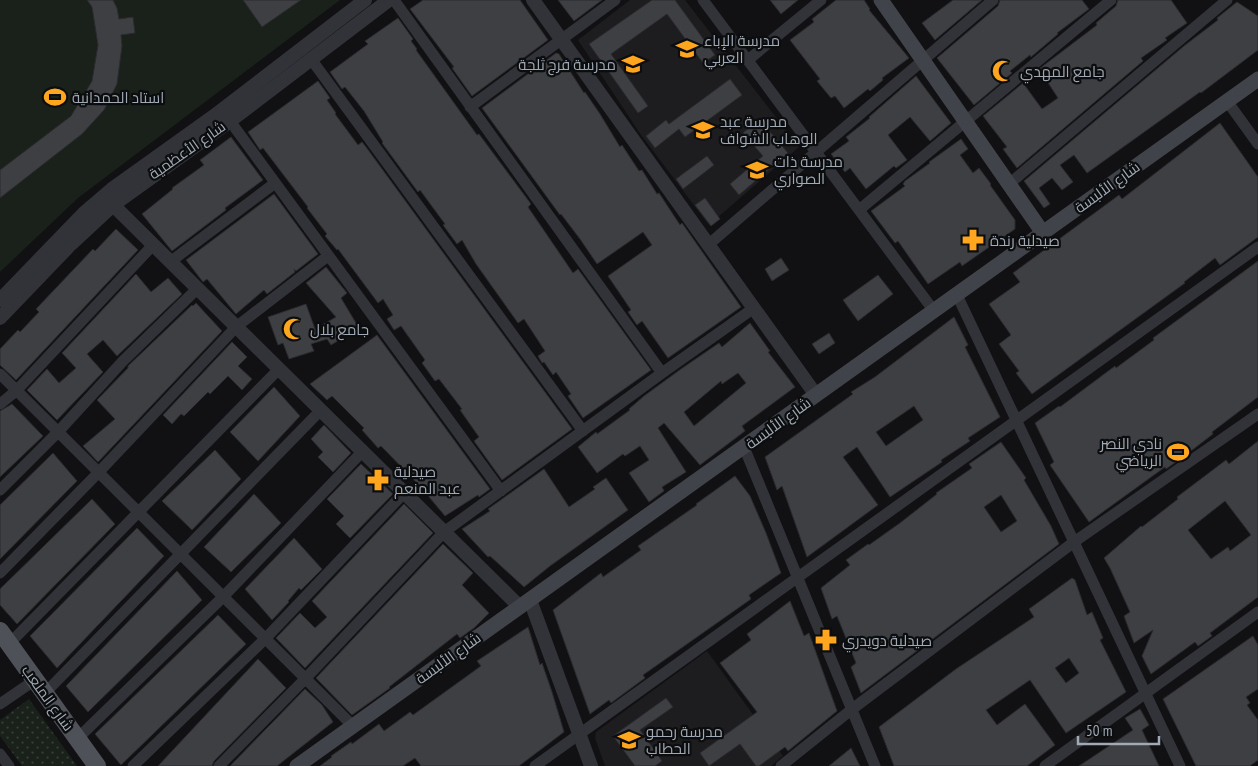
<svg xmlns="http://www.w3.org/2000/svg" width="1258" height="766" viewBox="0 0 1258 766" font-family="'PT Sans Narrow',Cairo,sans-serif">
<defs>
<pattern id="green-dots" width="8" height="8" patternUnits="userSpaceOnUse" patternTransform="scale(1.25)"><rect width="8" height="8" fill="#19211a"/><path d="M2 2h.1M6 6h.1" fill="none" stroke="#373e39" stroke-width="1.8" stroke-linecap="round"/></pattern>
</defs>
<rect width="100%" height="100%" fill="#111113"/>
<!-- built -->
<path fill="#1d1d20" d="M630,0H685L799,147L709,225L641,135L578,40Z
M707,651L783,756L771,766H605L595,738L596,732Z"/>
<!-- green -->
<path fill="url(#green-dots)" d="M29,699L77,766H22L0,736V720Z"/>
<!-- pitch -->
<path fill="#19211a" d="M0,0H340L78,198L0,272Z"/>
<!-- building -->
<path fill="#3d3f43" stroke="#2b2b2f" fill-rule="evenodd" d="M87,0H113L117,8L119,19L133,17L135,33L121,35L122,46L117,84L104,110L82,134L0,198V170L71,116L92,81L98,45L92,7Z
M243,0H301L262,27Z
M423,0H520L548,40L472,96L452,68L454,67L410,9Z
M558,0H602L574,21Z
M652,0H675L715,55L703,63L667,14L611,54L648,106L638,113L589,44Z
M770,0H798L781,14Z
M836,0H864L870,9L869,10L909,58L882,78L883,80L870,91L868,89L844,108L835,96L831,98L817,81L820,79L790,40L814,22L812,19Z
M953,0H982L935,40L922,23Z
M1000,0H1082L1089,9L1057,33L1058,34L1031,57L1030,55L1010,71L1012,73L974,105L937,58L998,6Z
M1118,0H1171L1187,23L1165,38L1167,40L1141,58L1143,61L1017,168L1003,149L1007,147L983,116L1023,83L1042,109L1058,98L1039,69L1097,25L1096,23L1116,6Z
M1237,2L1258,16V50L1201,93L1200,92L1087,173L1074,155L1060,165L1073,182L1062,190L1052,178L1039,188L1050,204L1044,208L1024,181L1184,46L1218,20L1217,18Z
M398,18L413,39L411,41L417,49L416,50L477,135L479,134L531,204L528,207L573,273L578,269L651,370L583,418L568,396L571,394L556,372L553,375L544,362L542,363L538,356L545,351L524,319L518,323L476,264L462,240L457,244L443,225L445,224L420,190L418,192L382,143L383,142L364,111L345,87L342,89L330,72L368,44L365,41Z
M556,53L559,54L584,93L585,92L600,114L620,147L622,145L639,171L642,170L657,194L659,193L680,225L682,223L741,307L668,358L642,321L637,325L628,312L631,310L608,276L652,245L643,232L597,264L580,239L561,214L560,215L482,108Z
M916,76L951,123L930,141L910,117L888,135L907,160L896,168L894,166L866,189L850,168L845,172L831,154L849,141L846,137L870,118L869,117Z
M730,79L742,95L685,137L679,129L655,148L646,136L666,120L669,124Z
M318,81L330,98L327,100L336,113L335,114L358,145L362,142L366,147L572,429L502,480L474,441L479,437L460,410L462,409L439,379L435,381L422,363L425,360L401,326L394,330L387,319L393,315L383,299L378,303L338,249L337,250L325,236L327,234L307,208L308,207L263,148L260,150L248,132Z
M759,119L788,153L739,195L730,184L763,156L743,133Z
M1220,123L1258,177V237L1220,265L1215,258L1184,282L1185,283L1032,394L1016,373L1019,371L999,344L1011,335L989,304L1020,282L1013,273L1119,195L1122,199Z
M231,137L263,180L225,208L226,210L172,251L142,214L173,189L172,188L204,165L200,160Z
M961,139L968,149L960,155L973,173L979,168L991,184L990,185L1015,220V229L962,266L960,262L928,284L898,241L895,243L871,211L905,186L903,184L905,181L930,163L929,162Z
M707,156L714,165L683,189L676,179Z
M274,194L318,254L296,271L294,269L295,272L267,294L264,290L236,314L207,279L203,282L186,260Z
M705,198L720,219L711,226L695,205Z
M116,229L138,250L16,380L0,365V349L18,330L20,332L39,312L36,309L93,249L95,251Z
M781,258L789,270L772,281L765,269Z
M1258,261V397L1212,432L1213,434L1187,454L1166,469L1165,467L1089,522L1050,465L1054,462L1035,423L1059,406L1060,407L1115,366L1116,368L1154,340L1153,338Z
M326,267L347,293L341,298L359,328L331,345L327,339L311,344L314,351L289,359L283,343L278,345L268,317L306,304L315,329L336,317L306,283Z
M136,274L151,292L168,278L182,294L117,356L103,340L87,354L103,372L57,420L27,390L47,369L59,383L76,368L62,353Z
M878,275L893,294L858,321L843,300Z
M196,303L222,331L98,462L83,446L115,419L97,400L128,368V366L192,305L193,306Z
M954,317L968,345L965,347L1000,417L968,438L970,441L941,460L942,462L890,497L857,447L843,457L878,505L807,557L782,486L777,490L765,457L853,394L851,392L875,377ZM914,406L923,420L886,446L876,432Z
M750,323L770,351L768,352L795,387L742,426L745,431L700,465L664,423L658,428L686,472L662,487L664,491L649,502L629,473L649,460L640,446L625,456L623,454L597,473L578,447L596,432L597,434L630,410L629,409L644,396L681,369L719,343L722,347ZM738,373L746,383L694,426L684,412L721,381L722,384Z
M829,333L835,343L819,354L812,344Z
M377,335L490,489L479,497L478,495L445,516L419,485L381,446L378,448L362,430L364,428L332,396L327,400L310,384Z
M232,342L247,357L238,366L252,379L242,390L228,376L210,394L208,392L184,416L181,414L172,424L163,415Z
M274,387L300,416L258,461L230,432Z
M12,404L43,436L0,477V411Z
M324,425L351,453L333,472L318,457L323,452L311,439Z
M1258,441V597L1210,633L1212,636L1198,646L1195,642L1151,674L1142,656L1153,630L1134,643L1124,616L1130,612L1110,568L1104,558L1141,526L1142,527L1178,499L1177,497L1226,460L1229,464ZM1225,501L1251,535L1230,551L1228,547L1211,559L1188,530Z
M1001,442L1026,478L1024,480L1051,526L1059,544L861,693L851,667L856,663L837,616L832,619L821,588L850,565L846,560L868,544L869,545L900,523L937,494L936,493L972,468L969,464ZM1001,495L1017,521L1001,532L984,507Z
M215,450L241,479L192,530L162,501Z
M53,453L77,481L0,559V505Z
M361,464L393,494L350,538L336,524L344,516L327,499Z
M544,469L569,507L595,489L593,487L606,478L628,510L550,566L524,587L490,556L488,557L462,529L490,511L488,509Z
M735,476L750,496L766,533L781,573L749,595L751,599L643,675L645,678L611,703L609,700L590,714L553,610L601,573L603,577L641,550L638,546L697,505L696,504Z
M254,494L281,523L231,572L204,547Z
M92,499L115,524L17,624L0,605V589Z
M404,504L433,533L305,668L276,638L300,613L315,628L327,617L312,601Z
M137,528L164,556L57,668L30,636Z
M294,538L322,569L301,590L299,588L288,601L289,602L272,620L245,589Z
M443,544L473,573L462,585L489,613L474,628L460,638L457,634L389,687L390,688L352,715L316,678Z
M177,571L202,600L88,712L66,686Z
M1072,578L1075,580L1087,615L1092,612L1103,638L1100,640L1126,692L1066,733L1030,680L986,710L997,725L1025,704L1055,745L1027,766H894L879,727L956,669L1034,617L1029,609ZM1069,658L1079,673L1066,683L1055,668Z
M790,601L804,636L809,633L837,711L788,751L785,747L759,766H756L740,744L709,766L700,753L757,712L720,663L751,640L747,634Z
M218,615L246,644L121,765L95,734Z
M528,627L540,665L542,663L552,692L564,732L519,766H421L415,758L403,766H320L332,757L331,756L351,742L352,744L379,724L384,731L410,712L413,715L481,666L477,661Z
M1253,636L1258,645V689L1246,697L1250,703L1247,705L1258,720V760L1250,766H1196L1163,699Z
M258,659L286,688L214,761L212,766H158Z
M305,689L322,705L333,722L277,766H230Z
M666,698L673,707L640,730L662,761L655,766H635L613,736Z
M1140,709L1149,725L1142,730L1159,766H1079L1133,730L1125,718Z
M851,748L860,766H829Z"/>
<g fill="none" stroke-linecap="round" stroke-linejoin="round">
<!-- minor -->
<path stroke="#323338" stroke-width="11" d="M394,0L662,373
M703,0L934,311
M311,59L583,431
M748,60L821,0
M1227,101L1258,144
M470,107L615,0
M230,121L501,491
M1009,184L1227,0
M859,210L1111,0
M708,245L993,0
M170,262L275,183
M957,295L1180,766
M0,374L353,726
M0,404L16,391L153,245
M744,447L875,766
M0,490L58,432L123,361L197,289
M0,573L98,473L236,327L328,256
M9,644L279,369
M45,693L320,411
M0,704L35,680
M77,739L223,597L362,452
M0,754L9,766
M133,766L265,639L404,493
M219,766L305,679L444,532L662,373L754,308
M535,766L1258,247
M781,766L851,710L1074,542L1258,414
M1045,766L1258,612"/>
<!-- tertiary -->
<path stroke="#323338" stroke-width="14" d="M533,0L816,395
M113,205L520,607
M0,300L84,213L112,189L214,116L365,0
M0,318L71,244L113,205L230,121L389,0
M530,600L591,766"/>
<!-- secondary -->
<path stroke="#404349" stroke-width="15" d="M881,0L1043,233
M297,766L1258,79"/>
<!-- primary -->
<path stroke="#4e5158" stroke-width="18" d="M0,631L97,766"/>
</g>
<!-- icons -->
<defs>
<g id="school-bare" transform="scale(1.725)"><path d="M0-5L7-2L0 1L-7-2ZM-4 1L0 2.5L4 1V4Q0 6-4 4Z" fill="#ffa61e" stroke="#0c0d0e" stroke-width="2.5" paint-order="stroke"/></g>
<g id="mosque-bare" transform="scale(1.725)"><path d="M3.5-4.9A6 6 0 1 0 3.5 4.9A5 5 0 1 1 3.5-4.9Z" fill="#ffa61e" stroke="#0c0d0e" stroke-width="2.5" paint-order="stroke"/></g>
<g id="stadium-bare" transform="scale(1.725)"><path d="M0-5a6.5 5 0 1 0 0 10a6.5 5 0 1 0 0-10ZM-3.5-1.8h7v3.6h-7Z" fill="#ffa61e" stroke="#0c0d0e" stroke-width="2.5" paint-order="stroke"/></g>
<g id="pharmacy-bare" transform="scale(1.725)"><path d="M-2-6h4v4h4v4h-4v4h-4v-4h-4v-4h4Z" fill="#ffa61e" stroke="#0c0d0e" stroke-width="2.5" paint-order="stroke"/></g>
</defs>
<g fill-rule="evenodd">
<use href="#school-bare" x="687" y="49"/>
<use href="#school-bare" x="633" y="64"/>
<use href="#mosque-bare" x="1003" y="71"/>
<use href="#stadium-bare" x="55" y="97"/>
<use href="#school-bare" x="703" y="130"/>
<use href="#school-bare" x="757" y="170"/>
<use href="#pharmacy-bare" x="973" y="240"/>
<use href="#mosque-bare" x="294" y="329"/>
<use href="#stadium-bare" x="1178" y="452"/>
<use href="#pharmacy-bare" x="378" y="480"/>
<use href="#pharmacy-bare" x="826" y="640"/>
<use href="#school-bare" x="629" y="740"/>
</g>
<g text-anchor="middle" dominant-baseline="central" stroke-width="4.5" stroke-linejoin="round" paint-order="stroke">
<!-- poi labels -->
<g font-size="15" fill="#a1a9b5" stroke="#0c0d0e" text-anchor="start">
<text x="704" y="40">مدرسة الإباء<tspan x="704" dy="17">العربي</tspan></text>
<text x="616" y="64" text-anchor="end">مدرسة فرج ثلجة</text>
<text x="1020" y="71">جامع المهدي</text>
<text x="72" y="97">استاد الحمدانية</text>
<text x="720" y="121">مدرسة عبد<tspan x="720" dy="17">الوهاب الشواف</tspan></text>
<text x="774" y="161">مدرسة ذات<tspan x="774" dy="17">الصواري</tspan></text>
<text x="990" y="240">صيدلية رندة</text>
<text x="310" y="329">جامع بلال</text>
<text x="1162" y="443" text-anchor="end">نادي النصر<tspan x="1162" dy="17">الرياضي</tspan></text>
<text x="394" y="471">صيدلية<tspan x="394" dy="17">عبد المنعم</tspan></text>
<text x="842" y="640">صيدلية دويدري</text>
<text x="646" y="731">مدرسة رحمو<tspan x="646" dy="17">الحطاب</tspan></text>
</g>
<!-- street labels -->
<g font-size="15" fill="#a1a9b5" stroke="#0c0d0e">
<text transform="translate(187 150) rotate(-35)">شارع الأعظمية</text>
<text transform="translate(1107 187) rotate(-36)">شارع الألبسة</text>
<text transform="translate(778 423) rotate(-36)">شارع الألبسة</text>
<text transform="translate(448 658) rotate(-36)">شارع الألبسة</text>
<text transform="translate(48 698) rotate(54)">شارع الملعب</text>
</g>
</g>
<!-- scale -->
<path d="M1078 736v8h81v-8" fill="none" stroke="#a1a9b5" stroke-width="2.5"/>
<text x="1086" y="736" font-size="15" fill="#a1a9b5" stroke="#0c0d0e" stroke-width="4" paint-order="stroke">50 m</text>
</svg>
